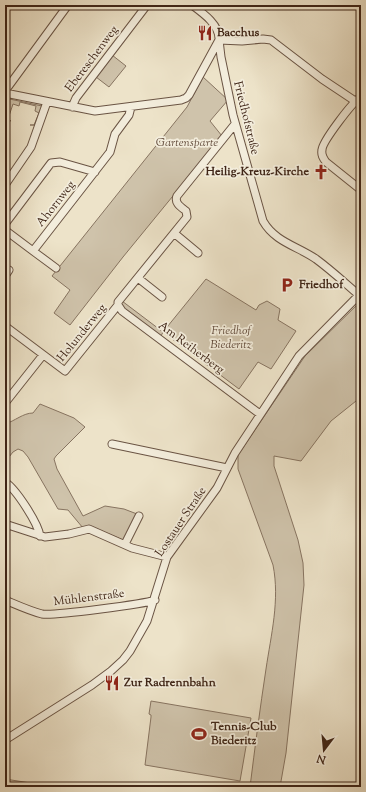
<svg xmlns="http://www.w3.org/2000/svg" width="366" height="792" viewBox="0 0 366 792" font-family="'Sorts Mill Goudy',serif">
<rect width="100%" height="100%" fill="#ede3c9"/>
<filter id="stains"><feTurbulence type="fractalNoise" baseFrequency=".005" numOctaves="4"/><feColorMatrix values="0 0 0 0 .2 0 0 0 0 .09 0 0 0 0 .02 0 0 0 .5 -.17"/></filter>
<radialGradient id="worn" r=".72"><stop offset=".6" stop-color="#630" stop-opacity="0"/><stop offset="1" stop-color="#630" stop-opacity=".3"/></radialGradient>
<!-- green -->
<path fill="#cfc3ab" stroke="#877461" d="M112,55L126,66L109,87L96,77Z
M203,77L228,100L210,121L222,136L123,257L70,325L54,313L70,290L52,276L187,107Z
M5,98L42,106V109L36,125H30H34L39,113L35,111L36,106L20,102L19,106L13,104L8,119L11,121L5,119Z
M206,279L256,310L259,305L267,301L280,309L278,320L296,331L271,369L258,362L239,389L163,332L161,336L121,306L122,301L163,332Z
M361,301V397L331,421L301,461L274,456V466L298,540L303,563L304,585L286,753L280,787H250C255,747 260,708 266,669C271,635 280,600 273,565L238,469V455L305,356Z
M40,404L74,418L85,427L56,456L54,459L57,469L83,516L105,506L124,509L137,514L123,540L97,529L83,528L68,510L58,509L28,457L23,451L18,449L13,452L5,462V424C15,421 23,413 33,413Z
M151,701L251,718L240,781L145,765L151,717V715L149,714Z
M5,779L56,787H5Z"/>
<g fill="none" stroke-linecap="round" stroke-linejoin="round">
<!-- minor casing -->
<g stroke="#6a5444" stroke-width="9">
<path id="minor" d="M192,5C203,13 220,25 219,40L242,41L263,39L271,40L322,79L355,101
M219,40L221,57L233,115L263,221C275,242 297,246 316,259C331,270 345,283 359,295
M5,91L68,5
M5,93L95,111L181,100L186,98L189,95L219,40
M361,97C353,101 322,142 322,150C321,155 323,158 326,162L361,190
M72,107L76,98L147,5
M235,124L177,196C174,203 181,207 186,211L187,217L118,302V305L122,311L260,414
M5,185L31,147L47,102
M5,224L51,163L60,162L95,172
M5,230L33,251
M174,233L198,253
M56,268L33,251L110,152L115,134L129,115L131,107
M5,276L9,270
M138,278L162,297
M5,326L65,371L118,305
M5,403L43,355
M112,444L227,468
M5,482C16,489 38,523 40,536
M5,524L45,537L69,534L89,529L132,548L167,557
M125,544L139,516
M5,600C17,605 30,611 42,614C53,616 145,604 155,600
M5,740L92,685L111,671L123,660L130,651L147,621L167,557L217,488L235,453L299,356L361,293"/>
</g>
<!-- minor -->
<use href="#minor" stroke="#f3eddc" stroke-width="7"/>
</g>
<!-- icons -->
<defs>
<g id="restaurant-bare" transform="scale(1.2)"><path d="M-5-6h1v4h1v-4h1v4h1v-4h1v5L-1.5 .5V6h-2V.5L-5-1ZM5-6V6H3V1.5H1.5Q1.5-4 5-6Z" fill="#8f2418" stroke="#f3eddc" stroke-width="2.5" paint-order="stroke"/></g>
<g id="church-bare" transform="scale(1.2)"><path d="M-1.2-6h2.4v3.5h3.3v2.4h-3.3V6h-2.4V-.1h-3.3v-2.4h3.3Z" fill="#8f2418" stroke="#f3eddc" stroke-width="2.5" paint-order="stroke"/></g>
<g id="parking-bare" transform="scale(1.2)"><path d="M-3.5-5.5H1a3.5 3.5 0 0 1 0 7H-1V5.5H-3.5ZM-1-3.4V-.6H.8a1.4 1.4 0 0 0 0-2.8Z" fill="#8f2418" stroke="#f3eddc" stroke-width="2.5" paint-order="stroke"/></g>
<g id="stadium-bare" transform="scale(1.2)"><path d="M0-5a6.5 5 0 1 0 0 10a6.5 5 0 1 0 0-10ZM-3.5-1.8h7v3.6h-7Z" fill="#8f2418" stroke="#f3eddc" stroke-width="2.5" paint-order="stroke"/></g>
</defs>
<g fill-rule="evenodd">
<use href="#restaurant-bare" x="205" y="33"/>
<use href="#church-bare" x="321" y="172"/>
<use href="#parking-bare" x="287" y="285"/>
<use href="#restaurant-bare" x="112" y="683"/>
<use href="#stadium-bare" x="199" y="734"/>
</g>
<g text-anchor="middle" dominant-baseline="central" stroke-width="3.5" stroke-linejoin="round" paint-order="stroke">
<!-- poi labels -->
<g font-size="12" font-weight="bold" fill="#3f2517" stroke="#f3eddc" text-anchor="start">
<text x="217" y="33">Bacchus</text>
<text x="309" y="172" text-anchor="end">Heilig-Kreuz-Kirche</text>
<text x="299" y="285">Friedhof</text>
<text x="124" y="683">Zur Radrennbahn</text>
<text x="211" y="727">Tennis-Club<tspan x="211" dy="14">Biederitz</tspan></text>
</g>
<!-- street labels -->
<g font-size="12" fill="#3f2517" stroke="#f3eddc">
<text transform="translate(92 59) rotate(-53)">Ebereschenweg</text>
<text transform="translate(246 118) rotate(76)">Friedhofstraße</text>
<text transform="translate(56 204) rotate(-52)">Ahornweg</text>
<text transform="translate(82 333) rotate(-51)">Holunderweg</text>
<text transform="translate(191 348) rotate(37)">Am Reiherberg</text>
<text transform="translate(181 522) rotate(-56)">Lostauer Straße</text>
<text transform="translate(89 598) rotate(-7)">Mühlenstraße</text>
</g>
<!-- park labels -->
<g font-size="12" font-style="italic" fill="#634c3c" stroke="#f3eddc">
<text x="187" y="143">Gartensparte</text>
<text x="231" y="331">Friedhof<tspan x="231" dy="14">Biederitz</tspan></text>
</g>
</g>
<!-- margin -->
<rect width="366" height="792" fill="none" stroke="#ede3c9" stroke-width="20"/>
<rect x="6" y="6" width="354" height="780" fill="none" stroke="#3f2517" stroke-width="2"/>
<rect x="10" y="10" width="346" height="772" fill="none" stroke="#3f2517"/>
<!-- north arrow -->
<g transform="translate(324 750) rotate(196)" stroke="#f3eddc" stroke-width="3" paint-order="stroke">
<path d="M0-3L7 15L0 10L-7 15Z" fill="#3f2517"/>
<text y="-6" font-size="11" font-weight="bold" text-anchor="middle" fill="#3f2517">N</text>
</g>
<rect width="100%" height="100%" filter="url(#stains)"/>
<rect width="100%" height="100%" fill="url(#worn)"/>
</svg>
